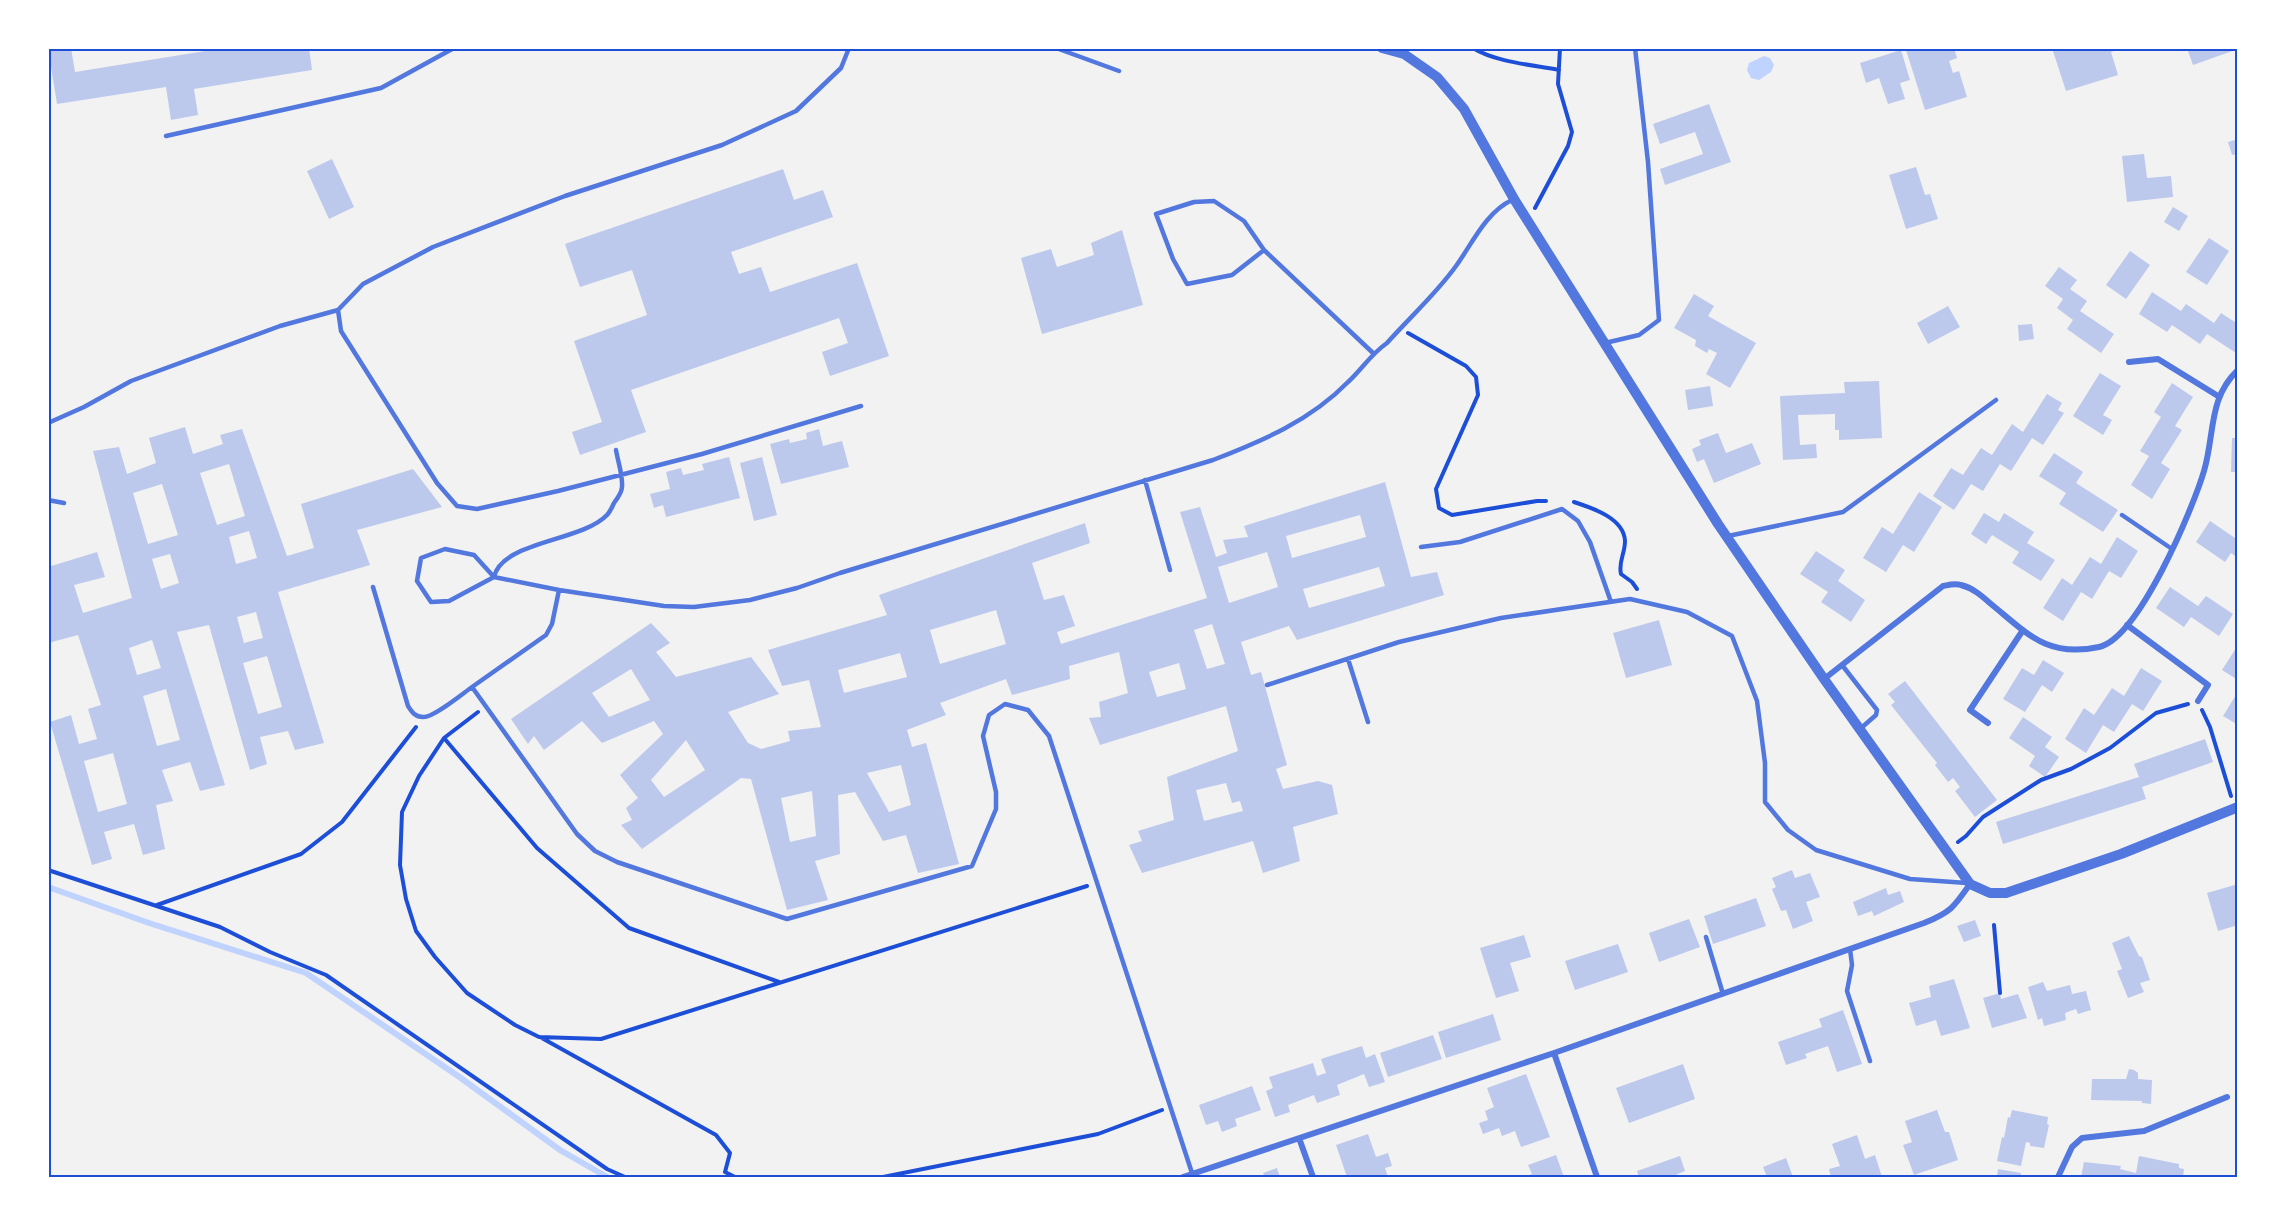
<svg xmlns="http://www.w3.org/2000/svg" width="2286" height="1225" viewBox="0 0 2286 1225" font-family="Inter,sans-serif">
<rect width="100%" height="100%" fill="#f2f2f2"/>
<!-- water -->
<path fill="#bfd3fe" d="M1764,56L1770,58L1774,65L1771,72L1759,80L1751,78L1747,70L1749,63Z"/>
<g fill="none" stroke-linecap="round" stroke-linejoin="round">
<!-- stream -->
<path stroke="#bfd3fe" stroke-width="6" d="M48,887L149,923L306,973L458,1076L560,1150L607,1177"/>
</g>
<!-- building -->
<path fill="#bdc9ec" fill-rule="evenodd" d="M48,48H71L75,72L224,48H309L312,70L194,89L198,115L171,120L166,87L57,104Z
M1913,48H1954L1957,58L1949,61L1953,73L1959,71L1967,97L1925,110L1906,50Z
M2052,48H2123L2111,52L2118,75L2066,91Z
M2187,48H2238V49L2193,65Z
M1901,50L1910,80L1900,83L1905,99L1888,104L1879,78L1866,83L1860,63Z
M1709,104L1731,162L1665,185L1660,169L1703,154L1695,132L1660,144L1653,124Z
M2238,139V154L2232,155L2228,142Z
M2144,154L2147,178L2171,176L2173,197L2127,202L2122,156Z
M332,159L354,207L329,219L307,171Z
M1916,167L1925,195L1930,194L1938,219L1906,229L1889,175Z
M783,169L794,200L823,190L833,217L731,252L739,274L761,267L770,292L857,263L889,356L830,376L822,352L848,343L839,318L631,390L646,432L580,455L572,432L602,422L574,341L647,315L632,270L580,287L565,244Z
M2173,207L2188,216L2179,231L2164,222Z
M1122,230L1143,305L1042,334L1021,258L1051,249L1057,267L1094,255L1091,243Z
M2209,238L2229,251L2207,285L2186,272Z
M2130,251L2150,265L2126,299L2106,285Z
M2059,267L2077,280L2070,289L2087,301L2080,311L2114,334L2101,353L2067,329L2073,320L2057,308L2063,299L2045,286Z
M2152,292L2181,311L2186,304L2214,323L2221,313L2238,324V350L2236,353L2207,334L2200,344L2172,325L2167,332L2139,314Z
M1694,294L1714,306L1708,316L1756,343L1730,388L1706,374L1717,353L1709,349L1707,353L1695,346L1696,340L1674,328Z
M1948,306L1960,327L1928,344L1917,323Z
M2032,324L2034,339L2019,341L2018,325Z
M2100,373L2121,386L2103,415L2112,420L2103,435L2073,416Z
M1879,381L1882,438L1839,440V430H1835V414L1798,415L1800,445L1816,444L1817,458L1783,460L1780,396L1845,393L1844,382Z
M2172,383L2193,397L2175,426L2182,430L2161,463L2170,469L2152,499L2131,485L2149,456L2140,451L2161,417L2154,412Z
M1710,386L1713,406L1688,410L1685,390Z
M2047,394L2062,403L2058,410L2064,413L2043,445L2032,438L2011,471L2000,464L1983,491L1971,484L1954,510L1933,496L1951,468L1963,475L1981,448L1992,455L2012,424L2023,432Z
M185,427L193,454L223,444L220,435L242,429L287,556L314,548L301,504L413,469L442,507L357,530L370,565L278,592L324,743L295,750L288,731L260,737L267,764L250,770L209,625L177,632L225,785L200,791L190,762L162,770L173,801L156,805L165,849L143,855L134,824L104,832L112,859L92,865L50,722L71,715L79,744L97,739L88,709L101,705L78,635L48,643V567L97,552L105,577L74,585L83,613L132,598L93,451L119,447L127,474L156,463L149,438ZM229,464L245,516L217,525L200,473ZM162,484L178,535L148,544L133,493ZM249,531L257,558L236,564L229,537ZM170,554L179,583L161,589L152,559ZM256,612L263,638L244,643L237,617ZM152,640L161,668L137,675L129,648ZM267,656L282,707L258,714L243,663ZM166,689L180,740L157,746L143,696ZM113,753L127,804L98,812L84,761Z
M819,429L823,446L842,441L849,467L781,484L770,444L789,439L790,443L807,439L806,433Z
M1718,433L1726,453L1752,443L1761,464L1714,483L1704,459L1697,462L1692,449L1701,445L1699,440Z
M2232,438H2238V472H2231Z
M2054,453L2083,472L2076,483L2118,510L2103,532L2059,504L2066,493L2039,476Z
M729,457L740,498L666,517L663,505L654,508L650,494L670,489L666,472L681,468L683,475L704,470L702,464Z
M762,457L777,515L754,521L740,463Z
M1385,482L1411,577L1437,572L1444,595L1297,640L1289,626L1241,642L1251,675L1261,672L1287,765L1276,769L1283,789L1318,781L1332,785L1338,814L1293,827L1300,861L1263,873L1253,841L1142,873L1129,845L1142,841L1138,831L1174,820L1167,777L1238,751L1226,706L1100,745L1089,718L1101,717L1099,702L1128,693L1119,652L1069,666L1070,679L1012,695L1006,679L940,703L946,715L907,730L912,747L926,743L959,864L918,873L906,835L883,841L855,792L838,795L840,854L815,861L828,900L787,910L751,779L741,778L642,849L621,825L632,820L626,808L638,798L620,775L663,734L654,721L602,743L582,721L544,750L534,736L528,744L511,719L651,623L670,643L656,652L676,677L751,657L779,694L728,712L748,743L761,749L790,741L788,731L821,727L809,680L782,686L768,650L887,615L879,595L1085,523L1090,543L1032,563L1044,600L1064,595L1075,626L1057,632L1061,644L1207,598L1180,512L1200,507L1216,557L1227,553L1223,540L1248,537L1244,526ZM1360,515L1366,537L1292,558L1286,536ZM1267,552L1278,587L1229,603L1218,567ZM1379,567L1385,586L1309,608L1303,589ZM996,610L1006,644L940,664L930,630ZM1212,624L1225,664L1207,669L1194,630ZM900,653L907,677L844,693L838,670ZM1179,663L1186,689L1157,697L1149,672ZM631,669L650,700L609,717L592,693ZM686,740L705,770L664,797L651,780ZM901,765L911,805L889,812L867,773ZM1226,783L1232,803L1240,801L1243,811L1204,821L1196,790ZM812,791L816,836L790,842L781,798Z
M1919,492L1942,507L1914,552L1903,545L1886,572L1863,558L1882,527L1893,534Z
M1984,513L1999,522L2004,513L2034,532L2027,543L2055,560L2041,581L2012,563L2019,552L1992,535L1986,544L1971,534Z
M2210,521L2238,540V558L2231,553L2225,562L2196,542Z
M2117,537L2138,551L2121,578L2109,571L2092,599L2081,592L2063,621L2043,608L2062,578L2072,585L2090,557L2101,564Z
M1816,551L1845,570L1838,581L1865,600L1851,622L1821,602L1828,592L1800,574Z
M2170,587L2198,606L2206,596L2233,614L2219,636L2191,617L2184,627L2156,608Z
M1659,620L1672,665L1626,678L1613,633Z
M2238,645V680L2222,670Z
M2043,660L2064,673L2052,692L2042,685L2025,712L2003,699L2022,668L2034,675Z
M2141,668L2162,681L2143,711L2132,704L2114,732L2103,725L2086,753L2065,739L2084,708L2094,715L2112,688L2124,696Z
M1905,681L1997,800L1975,817L1955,791L1960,787L1953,778L1948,782L1935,765L1937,763L1891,705L1895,702L1888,694Z
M2236,695L2238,696V725L2223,716Z
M2023,717L2052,737L2045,747L2059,757L2045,777L2029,766L2035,756L2009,738Z
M2205,739L2213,762L2142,787L2146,799L2003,844L1996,822L2139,777L2134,764Z
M1792,870L1795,878L1810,873L1820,897L1806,902L1813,921L1793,929L1786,910L1781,911L1772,889L1776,887L1772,878Z
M2238,884V925L2218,931L2207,893Z
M1886,888L1888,895L1900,891L1904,902L1874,916L1872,911L1858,916L1853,902Z
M1756,898L1766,926L1713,944L1704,916Z
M1689,919L1700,947L1659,962L1649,933Z
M1975,920L1981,936L1964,942L1957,926Z
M1524,935L1531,957L1510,963L1519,991L1496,998L1480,948Z
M2129,936L2139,956L2142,957L2150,980L2140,983L2144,992L2128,998L2117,971L2122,969L2112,943Z
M1618,944L1628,972L1575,990L1565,961Z
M1954,979L1970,1028L1941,1036L1936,1020L1916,1026L1909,1003L1931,997L1929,986Z
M2043,982L2047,991L2070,985L2072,994L2086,991L2091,1010L2078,1014L2076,1009L2065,1013L2066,1020L2044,1026L2042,1018L2038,1020L2028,987Z
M2000,993L2001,999L2018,994L2027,1018L1992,1028L1983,998Z
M1843,1010L1862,1064L1837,1072L1828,1046L1805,1054L1807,1058L1786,1065L1778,1042L1822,1027L1819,1019Z
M1493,1014L1501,1040L1446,1058L1438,1032Z
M1433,1035L1442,1059L1388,1077L1380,1053Z
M1362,1046L1366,1058L1375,1054L1385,1082L1369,1087L1364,1074L1337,1085L1340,1095L1317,1103L1314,1095L1288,1105L1290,1112L1275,1117L1266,1091L1273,1088L1269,1077L1313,1063L1317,1076L1326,1073L1321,1059Z
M1683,1064L1695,1099L1629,1123L1616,1088Z
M2129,1069L2134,1070L2138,1073V1079L2152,1080L2151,1104L2142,1103V1101L2091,1100L2092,1079H2126Z
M1526,1074L1550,1137L1521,1147L1515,1131L1502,1136L1499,1128L1483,1134L1479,1123L1488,1120L1485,1111L1494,1107L1487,1088Z
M1252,1086L1261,1110L1235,1119L1237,1126L1222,1132L1218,1121L1206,1125L1199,1105Z
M1937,1110L1945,1132H1949L1958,1160L1914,1175L1903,1145L1912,1142L1905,1121Z
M2012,1110L2048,1117L2047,1124L2049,1125L2044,1148L2030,1146V1143L2026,1142L2021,1166L1997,1161L2002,1137L2004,1138L2008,1117L2010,1118Z
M1368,1134L1376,1157L1388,1153L1392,1166L1385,1168L1388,1177H1347L1336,1145Z
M1857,1135L1865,1159L1875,1155L1882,1177H1831L1829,1169L1840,1166L1832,1144Z
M1556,1155L1564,1177H1523L1532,1174L1528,1165Z
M1680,1156L1685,1171L1671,1177H1639L1637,1171Z
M2139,1156L2179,1164V1168L2184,1169L2183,1177H2081L2084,1162L2121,1166L2120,1169L2136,1173Z
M1786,1158L1793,1177H1767L1763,1167Z
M1277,1168L1280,1177H1265L1263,1173Z
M1998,1169L2021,1173L2020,1177H1997Z"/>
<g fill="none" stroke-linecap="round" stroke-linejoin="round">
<!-- path -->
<path stroke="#1d4ed8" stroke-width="4" d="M1473,48C1495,62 1533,65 1559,70
M1535,208L1568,146L1572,132L1558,84L1560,48
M1408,333L1466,366L1476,377L1478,395L1436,489L1439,508L1452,515L1537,501H1546
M1574,502C1592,508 1624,518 1625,541C1625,554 1618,562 1621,574L1632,582L1637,589
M2202,710L2210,727L2231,796
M478,712L444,738L419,776L402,812L400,865L406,899L416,931L435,957L467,993L515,1025L539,1037L601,1039L1087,886
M444,738L537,848L629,928L779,982
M1958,842L1966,836L1983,817L2041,780L2071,769L2110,748L2156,713L2188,704
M48,870L220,927L270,952L326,975L607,1169L625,1177
M157,905L301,854L342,822L416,727
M1994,925L2000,993
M540,1037L716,1135L730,1153L725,1172L735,1177
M883,1177L1098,1134L1162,1110"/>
<!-- service -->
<path stroke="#5277de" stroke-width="4.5" d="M1056,48L1119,71
M166,136L381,88L454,48
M1264,250L1244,221L1214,201L1194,202L1156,214L1173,259L1187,284L1232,275L1264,250L1373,353
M338,310L341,331L437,483L457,506L477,509L558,491L702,454L861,406
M1605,343L1639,335L1659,320L1648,162L1635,48
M48,423L84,407L131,381L280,326L338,310L363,284L433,247L565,196L722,145L796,111L841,68L849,48
M1145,480L1170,570
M48,500L64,503
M2122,515L2172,549
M1728,536L1843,512L1996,400
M1421,547L1460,542L1562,509L1578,521L1590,542L1611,602
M494,577L474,555L445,549L421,558L417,581L431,602L449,601L494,577L559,590L664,606L694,607L750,600L797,588L840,573L1213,460C1262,441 1310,421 1348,382C1362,369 1371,354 1387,343C1409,318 1436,294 1456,266C1472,244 1486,212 1512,200
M494,577C502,541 581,542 607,515C610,512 612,507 614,503C617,499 622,492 622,487C623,476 618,462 616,450
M373,587L408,706C412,712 415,717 423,717C433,718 462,694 472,687
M559,590L552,624L546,635L472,687L577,834L595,851L617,862L787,919L972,866L996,809V792L983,736L989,715L1005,704L1028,710L1049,736L1192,1173
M1348,659L1368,722
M1842,665L1877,710L1876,715L1860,729
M1267,685L1399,642L1501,618L1630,599L1687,612L1732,636L1757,701L1765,763V802L1788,830L1816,850L1910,879L1967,883
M1706,937L1723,994
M1850,949L1852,965L1847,991L1870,1061"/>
<!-- minor -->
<path stroke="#5277de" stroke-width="6" d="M2129,362L2158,359L2218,396
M2127,625L2208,685L2198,701
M1824,679L1943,586C1948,585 1955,583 1961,585C1973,588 1982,596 1991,604C2028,634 2047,658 2099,647C2139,638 2193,508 2204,471C2215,434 2208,398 2238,370
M1988,723L1970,710L2023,630
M1554,1053L1597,1177
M1299,1138L1313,1177
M1183,1177L1554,1053L1924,923C1951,912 1954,907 1970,884
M2058,1177L2072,1147L2082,1138L2144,1131L2227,1097"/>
<!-- tertiary -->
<path stroke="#5277de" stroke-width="10" d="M1382,48L1404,54L1437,77L1464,109L1514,199L1718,524L1824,679L1970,884L1990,893H2006L2121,854L2238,807"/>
</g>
<!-- border -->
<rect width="2286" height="1225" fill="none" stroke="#ffffff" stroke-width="99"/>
<rect x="50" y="50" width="2186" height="1126" fill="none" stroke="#1d4ed8" stroke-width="2"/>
</svg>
